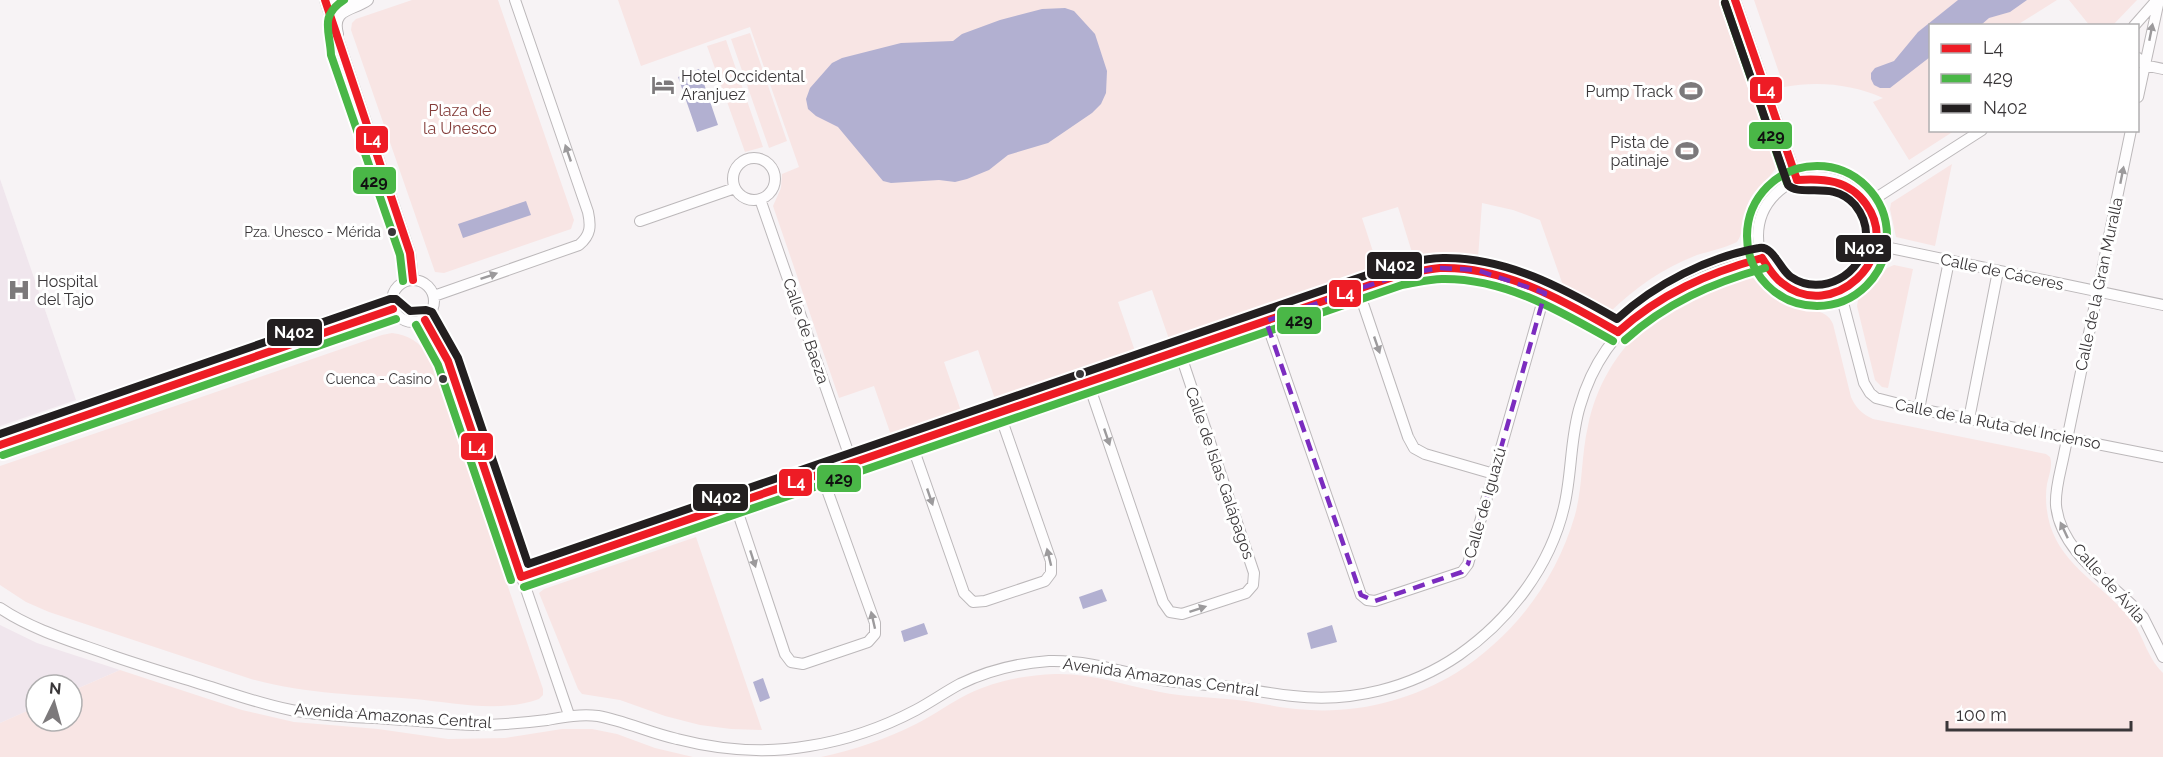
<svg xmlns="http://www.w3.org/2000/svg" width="2163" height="757" viewBox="0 0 2163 757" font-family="Raleway,sans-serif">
<rect width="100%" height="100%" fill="#f7f3f5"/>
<!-- built -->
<path fill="#f0e6ed" d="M0,179L76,400L0,426Z
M0,625L37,643L120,670L72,691V685H36V707L0,723Z"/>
<!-- green -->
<path fill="#f8e5e4" d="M412,0H498L574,220L571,229L444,273L435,272L351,30L352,23L356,19Z
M618,0H1719L1776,168C1768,180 1756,188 1749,201C1743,214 1744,233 1737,242C1725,248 1710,251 1697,255C1663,268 1636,287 1610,312H1606L1565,291L1540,220L1513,210L1482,203L1478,258L1445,256L1414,259L1398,207L1362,218L1379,270L1170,342L1152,290L1118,302L1136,354L996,402L978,350L944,362L962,414L892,438L874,386L839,398L773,206L781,188L782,174L799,167L750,27L641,66Z
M1754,0H2057L2017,25L1930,26V130L1954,131L1909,160L1873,102L1883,98C1851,84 1818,81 1784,87Z
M2069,0H2137L2113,25L2090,26Z
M750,33L787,141L769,148L731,39Z
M726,40L763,147L745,152L707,46Z
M1952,164L1935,246L1896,237L1890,209L1891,203Z
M1894,265L1913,269L1888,388L1882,387L1875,380L1857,306L1858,300L1875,284L1887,268Z
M1746,275C1755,277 1758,284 1764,290C1771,296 1779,302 1788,305C1803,312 1826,306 1833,324L1851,397C1856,408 1862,414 1873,419L2046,454L2050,457C2053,465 2049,475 2047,484C2045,497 2046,511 2050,525C2063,567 2104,586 2130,618C2144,636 2146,656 2163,673V757H821C854,750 886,739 916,724C934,715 950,703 968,694C995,681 1025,675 1055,674C1092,673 1124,685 1160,692C1185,697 1211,697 1237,700C1257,702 1276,707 1296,709C1352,715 1408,702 1456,673C1514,636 1556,581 1575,515C1583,486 1581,456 1588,426C1605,345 1668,294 1746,275Z
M392,333C409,335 419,342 429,356L543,689V695L539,699C500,713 455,703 415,699C360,695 305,694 251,679L49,612L26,602L0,585V466L382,335Z
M696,537L762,730L731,729L700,725L665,716L620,700L582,694L578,689L539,593L544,589Z
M120,670L242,710L294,722L378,729L448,739L505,738L562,729H592L617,734L655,748L693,757H0V723L36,707V721H72V691Z"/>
<!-- water -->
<path fill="#b2b0d1" d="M1958,0H2027L2010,12L1989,18L1981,25L1930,26V57L1890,88H1880L1874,85L1871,79V73L1875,68L1894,61L1918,32Z
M1065,8L1074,11L1095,34L1107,71L1106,93L1101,104L1092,113L1048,143L1008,155L989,170L967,179L955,182L939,180L891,183L883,181L838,127L816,116L808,109L806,99L810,88L832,63L842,58L901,43L953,41L962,34L1000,20L1042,9Z
M699,69L718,125L697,132L678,77Z
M526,201L531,215L463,238L458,224Z
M1102,589L1107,601L1083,609L1079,597Z
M924,623L928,634L904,642L901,631Z
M1332,625L1337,642L1311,649L1307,633Z
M763,678L770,698L760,702L753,682Z"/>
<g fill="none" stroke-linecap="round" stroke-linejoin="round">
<!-- minor casing -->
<g stroke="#bcb8ba" stroke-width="12">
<path id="minor" d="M325,0L410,253L413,280
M336,0L346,2L354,0
M1735,0L1797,180
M2134,26L2156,1
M338,34C331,8 354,11 368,0
M2138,58L2144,65L2163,69
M2138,97L2159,0
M2131,130L2063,459C2060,473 2055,490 2056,505C2060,550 2107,580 2136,609L2143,617L2163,657
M733 179a21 21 0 1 1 42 0a21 21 0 1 1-42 0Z
M1758 236a59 59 0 1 1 118 0a59 59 0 1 1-118 0Z
M760,199L852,463
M1868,203L1982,130
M640,221L735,188
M1876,245L2163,305
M392 301a21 21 0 1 1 42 0a21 21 0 1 1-42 0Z
M1358,289L1408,437L1414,448L1425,454L1494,474
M1840,291L1864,383L1870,393L1876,398L1919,409L2163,457
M434,296L579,245C591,235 591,226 588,212L515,0
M425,320L448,361L569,715
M1266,321L1361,595L1367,600L1375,601L1462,572L1468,564L1545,293
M1088,382L1163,602L1170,612L1182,614L1246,593L1253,585L1254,573L1179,350
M1919,409L1949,261
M1969,419L1998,271
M911,442L964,593L973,602L985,601L1045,581L1051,573V561L999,412
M0,445L393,309
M735,504L785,654L791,662L803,664L868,642L875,634V623L821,473
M521,577L1399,275C1413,273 1427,269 1441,268C1505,266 1564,301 1618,332
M0,608C34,631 75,642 113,656C142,666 172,675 201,684C231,693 260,704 291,710C327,717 366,717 403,720C427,721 451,725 475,725C499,725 523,723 547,720C564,717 580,714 598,716C625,721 650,733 677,739C720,750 765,754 809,746C847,740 882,728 916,710C931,702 945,692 960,684C987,671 1020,663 1049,661C1084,660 1117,670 1151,678C1177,684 1205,684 1232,687C1253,690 1273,694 1293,696C1351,703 1411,688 1459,655C1509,620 1550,567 1564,507C1572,474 1570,438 1580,406C1606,316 1677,280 1762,258"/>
</g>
<!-- minor -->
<use href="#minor" stroke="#fefdfe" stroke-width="10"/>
<!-- bus-1 casing -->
<g stroke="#fff" stroke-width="12">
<path id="bus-1" d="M325,0L410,253L413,280
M1735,0L1797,180
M1762,258C1768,267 1773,277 1782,283C1832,324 1904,257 1866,204C1849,180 1824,178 1797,180
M425,320L448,361L521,577
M1618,332C1660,294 1708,273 1762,258
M0,445L393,309
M521,577L1399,275C1413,273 1427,269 1440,268C1505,266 1564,301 1618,332"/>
</g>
<!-- bus-2 casing -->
<g stroke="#fff" stroke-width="12">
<path id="bus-2" d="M344,0C319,16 330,31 331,55L400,255L403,281
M1725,3L1787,183
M1747 236a70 70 0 1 1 140 0a70 70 0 1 1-140 0Z
M416,325L438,365L511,580
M1625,340C1666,303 1712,283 1765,268
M3,455L396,319
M524,587L1402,285C1415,283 1429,279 1442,279C1505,278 1560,311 1613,341"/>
</g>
<!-- bus-3 casing -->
<g stroke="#fff" stroke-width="12">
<path id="bus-3" d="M0,434L390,299H396L410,311L426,310L432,312L458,358L528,564L1396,265C1412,262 1427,258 1443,258C1506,257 1563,288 1617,319C1655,284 1708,257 1759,248C1773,245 1780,270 1791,277C1822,298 1863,274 1866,239C1867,227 1863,215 1855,205C1833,179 1800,198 1788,185L1725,3"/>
</g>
<!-- bus-1 -->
<use href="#bus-1" stroke="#ee1c25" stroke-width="8"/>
<!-- bus-2 -->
<use href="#bus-2" stroke="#4ab747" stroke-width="8"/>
<!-- bus-3 -->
<use href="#bus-3" stroke="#231f20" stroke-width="8"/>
</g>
<!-- one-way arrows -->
<defs><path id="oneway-solid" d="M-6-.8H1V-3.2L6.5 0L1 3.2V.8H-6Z" transform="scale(1.5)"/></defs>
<g fill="#9c9a9c">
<use href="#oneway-solid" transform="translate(2151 32) rotate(-79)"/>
<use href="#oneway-solid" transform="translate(568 153) rotate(-109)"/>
<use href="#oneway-solid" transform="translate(2122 175) rotate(-79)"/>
<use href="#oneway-solid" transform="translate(489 276) rotate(-19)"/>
<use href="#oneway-solid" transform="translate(1377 345) rotate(71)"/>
<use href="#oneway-solid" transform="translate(1107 437) rotate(71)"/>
<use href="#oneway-solid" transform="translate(930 497) rotate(71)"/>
<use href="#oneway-solid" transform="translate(2064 530) rotate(-115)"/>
<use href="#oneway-solid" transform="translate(1049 557) rotate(-104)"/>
<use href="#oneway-solid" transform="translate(753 559) rotate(72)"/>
<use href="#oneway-solid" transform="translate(1198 609) rotate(-18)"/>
<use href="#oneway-solid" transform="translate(873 620) rotate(-103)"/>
</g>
<!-- marked area -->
<path fill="none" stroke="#7b2cbf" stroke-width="4.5" stroke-dasharray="12 8" stroke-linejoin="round" d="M1440,268L1477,270L1545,293L1468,564L1462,572L1375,601L1361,595L1266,321L1399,275Z"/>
<!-- icons -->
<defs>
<g id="hotel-bare" transform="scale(1.8)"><path d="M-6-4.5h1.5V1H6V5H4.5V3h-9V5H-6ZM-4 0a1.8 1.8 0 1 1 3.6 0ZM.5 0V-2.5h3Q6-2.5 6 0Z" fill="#7c797b" stroke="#fff" stroke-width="2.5" paint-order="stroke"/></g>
<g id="stadium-bare" transform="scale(1.8)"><path d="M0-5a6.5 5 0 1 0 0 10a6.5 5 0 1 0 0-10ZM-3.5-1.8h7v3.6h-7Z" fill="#7c797b" stroke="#fff" stroke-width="2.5" paint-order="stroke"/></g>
<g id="hospital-bare" transform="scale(1.8)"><path d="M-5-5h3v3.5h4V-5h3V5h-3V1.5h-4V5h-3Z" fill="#7c797b" stroke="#fff" stroke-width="2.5" paint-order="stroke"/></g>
</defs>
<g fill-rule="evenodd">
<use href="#hotel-bare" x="663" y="85"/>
<use href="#stadium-bare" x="1691" y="91"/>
<use href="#stadium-bare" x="1687" y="151"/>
<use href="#hospital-bare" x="19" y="290"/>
</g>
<!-- markers -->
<g fill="#3a3739" stroke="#fff" stroke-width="2">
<circle cx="392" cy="232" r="5"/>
<circle cx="1080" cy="374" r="5"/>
<circle cx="443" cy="379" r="5"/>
</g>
<g text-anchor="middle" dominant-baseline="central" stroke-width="6" stroke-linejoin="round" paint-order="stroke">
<!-- bus labels -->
<g font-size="14" fill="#3a3739" stroke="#fff" text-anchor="end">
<text x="381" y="232">Pza. Unesco - Mérida</text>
<text x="432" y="379">Cuenca - Casino</text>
</g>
<!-- poi labels -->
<g font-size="16" fill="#3a3739" stroke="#fff" text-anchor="start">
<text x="681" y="76">Hotel Occidental<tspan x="681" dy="18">Aranjuez</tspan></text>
<text x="1673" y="91" text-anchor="end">Pump Track</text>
<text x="1669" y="142" text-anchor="end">Pista de<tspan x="1669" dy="18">patinaje</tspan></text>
<text x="37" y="281">Hospital<tspan x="37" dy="18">del Tajo</tspan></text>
</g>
<!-- park labels -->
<g font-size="16" fill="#853e3b" stroke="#fff">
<text x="460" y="110">Plaza de<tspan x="460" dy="18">la Unesco</tspan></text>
</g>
<!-- street labels -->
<g font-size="16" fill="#3a3739" stroke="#fff">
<text transform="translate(2002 272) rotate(12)">Calle de Cáceres</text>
<text transform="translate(2099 284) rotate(-78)">Calle de la Gran Muralla</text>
<text transform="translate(806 331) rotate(71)">Calle de Baeza</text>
<text transform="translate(1998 424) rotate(11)">Calle de la Ruta del Incienso</text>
<text transform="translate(1220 473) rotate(71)">Calle de Islas Galápagos</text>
<text transform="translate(1485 503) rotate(-74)">Calle de Iguazú</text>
<text transform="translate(2109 583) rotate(48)">Calle de Ávila</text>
<text transform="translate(1161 677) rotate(8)">Avenida Amazonas Central</text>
<text transform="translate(393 716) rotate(4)">Avenida Amazonas Central</text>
</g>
</g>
<g stroke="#fff" stroke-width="2">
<rect x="1749" y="76" width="34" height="28" rx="6" fill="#ee1c25"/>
<rect x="1748" y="121" width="45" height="29" rx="6" fill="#4ab747"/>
<rect x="355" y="125" width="34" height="29" rx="6" fill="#ee1c25"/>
<rect x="352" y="166" width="45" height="29" rx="6" fill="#4ab747"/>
<rect x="1835" y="234" width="57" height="29" rx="6" fill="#231f20"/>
<rect x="1366" y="251" width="57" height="29" rx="6" fill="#231f20"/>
<rect x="1328" y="279" width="34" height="29" rx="6" fill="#ee1c25"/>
<rect x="1276" y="306" width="46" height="29" rx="6" fill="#4ab747"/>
<rect x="266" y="318" width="57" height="29" rx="6" fill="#231f20"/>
<rect x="460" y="432" width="34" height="29" rx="6" fill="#ee1c25"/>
<rect x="816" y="464" width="46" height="29" rx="6" fill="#4ab747"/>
<rect x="778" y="468" width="35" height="29" rx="6" fill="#ee1c25"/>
<rect x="692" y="483" width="57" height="29" rx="6" fill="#231f20"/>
</g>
<g font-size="16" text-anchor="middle" font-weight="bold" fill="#fff">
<text x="1766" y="96">L4</text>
<text x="372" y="145">L4</text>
<text x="1864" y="254">N402</text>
<text x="1395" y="271">N402</text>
<text x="1345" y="299">L4</text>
<text x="294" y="338">N402</text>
<text x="477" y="453">L4</text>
<text x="796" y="488">L4</text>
<text x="721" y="503">N402</text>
</g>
<g font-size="16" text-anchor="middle" font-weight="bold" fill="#111">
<text x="1771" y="141">429</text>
<text x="374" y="187">429</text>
<text x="1299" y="326">429</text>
<text x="839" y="484">429</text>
</g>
<!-- legend -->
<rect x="1929" y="24" width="210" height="108" fill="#ffffff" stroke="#b0afb0" stroke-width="1.5"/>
<rect x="1941" y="44" width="30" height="9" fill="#ee1c25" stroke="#b0afb0" stroke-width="1.5"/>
<text x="1983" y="54" font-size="18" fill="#3a3739">L4</text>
<rect x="1941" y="74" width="30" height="9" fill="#4ab747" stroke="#b0afb0" stroke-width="1.5"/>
<text x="1983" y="84" font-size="18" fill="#3a3739">429</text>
<rect x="1941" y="104" width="30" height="9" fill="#231f20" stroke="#b0afb0" stroke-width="1.5"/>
<text x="1983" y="114" font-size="18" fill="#3a3739">N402</text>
<!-- north arrow -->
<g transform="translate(54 703) rotate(5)"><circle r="28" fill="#ffffff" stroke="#b0afb0" stroke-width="1.5"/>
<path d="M0-4.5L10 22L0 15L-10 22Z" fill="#7c797b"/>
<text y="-9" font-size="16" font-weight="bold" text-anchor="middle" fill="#3a3739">N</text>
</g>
<!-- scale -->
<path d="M1947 721v9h184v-9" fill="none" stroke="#3a3739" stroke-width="3"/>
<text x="1956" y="721" font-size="18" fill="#3a3739" stroke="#ffffff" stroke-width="4.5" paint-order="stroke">100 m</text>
</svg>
